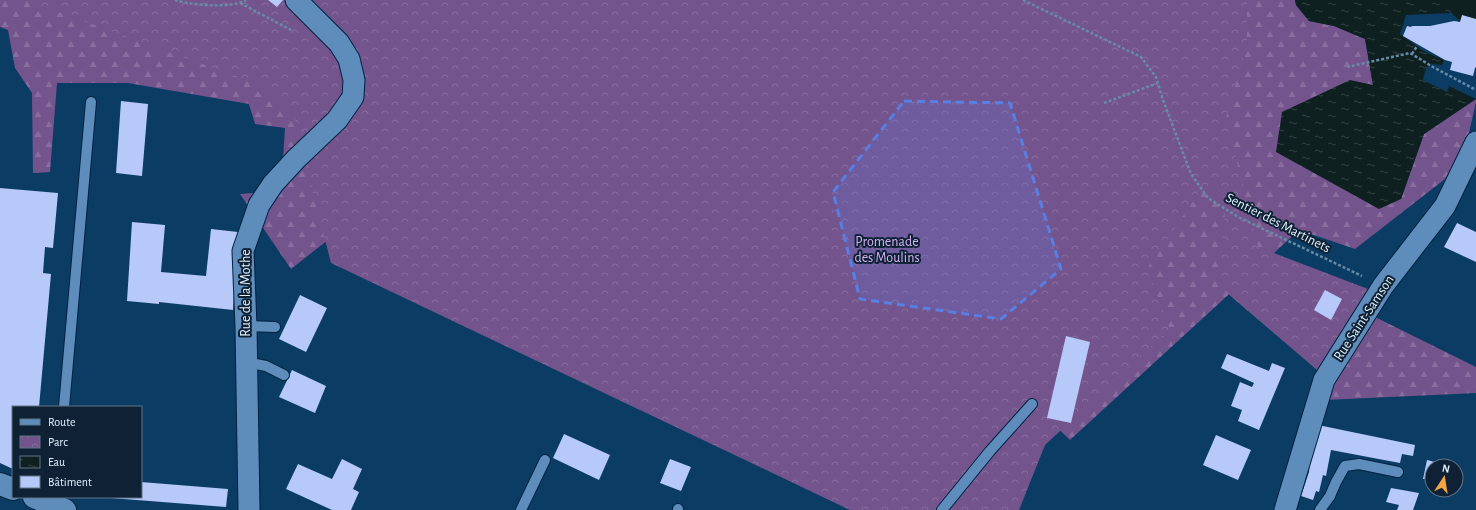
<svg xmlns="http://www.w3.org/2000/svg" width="1476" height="510" viewBox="0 0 1476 510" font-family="'Alegreya Sans',sans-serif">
<defs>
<pattern id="forest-firs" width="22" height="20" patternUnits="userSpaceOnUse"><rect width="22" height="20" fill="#74548d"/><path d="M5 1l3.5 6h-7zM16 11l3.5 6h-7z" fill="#886d9e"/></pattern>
<pattern id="park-crowns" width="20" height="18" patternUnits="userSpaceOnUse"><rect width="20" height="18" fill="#74548d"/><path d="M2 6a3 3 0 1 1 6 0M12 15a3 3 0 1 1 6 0" fill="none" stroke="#886d9e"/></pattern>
<pattern id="water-ripples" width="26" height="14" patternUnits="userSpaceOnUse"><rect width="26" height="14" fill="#0e2120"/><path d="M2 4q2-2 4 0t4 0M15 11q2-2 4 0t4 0" fill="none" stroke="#314241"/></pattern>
</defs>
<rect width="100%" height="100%" fill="#0b3c64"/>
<!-- forest -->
<path fill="url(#forest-firs)" d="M0,0H1295L1296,5L1309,21L1334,26L1365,39L1373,85L1401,199L1424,134L1476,99V102L1466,146L1445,179L1355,249L1299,230L1070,440L1047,418L380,199L291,269L240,194L281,191L285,128L255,124L249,104L128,83H57L50,172L33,173L32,93L15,68L8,30L0,27Z
M1373,316L1476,367V393L1325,400L1334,375Z"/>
<!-- park -->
<path fill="url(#park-crowns)" d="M25,0H1247V43L1226,118L1258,247L1368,289L1317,370L1220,287L1226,198L1205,184L1147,269L1170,329L1045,445L1019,510H850L331,263L294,118L266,87Z"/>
<!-- water -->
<path fill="url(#water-ripples)" d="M1295,0H1453L1452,13L1406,15L1400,34L1425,52L1444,60L1442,65L1432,64L1426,68L1423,80L1447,92L1449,86L1476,99L1424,134L1401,199L1379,209L1276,152L1282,112L1350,80L1373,85L1365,39L1334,26L1309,21L1296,5Z"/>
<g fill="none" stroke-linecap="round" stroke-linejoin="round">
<!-- river -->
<path stroke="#0e2120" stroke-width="43" d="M1469,0L1476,7"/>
</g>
<!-- building -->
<path fill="#b7c9f8" d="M268,0H283L277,7Z
M1462,15L1476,19V67L1475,68L1473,76L1450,70L1452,62L1445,60L1403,36L1407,26L1411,27L1412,26H1430L1454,21L1460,22Z
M121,101L148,104L142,176L116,173Z
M0,188L58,193L53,248L45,247L43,273L51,274L39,407H13V469L0,463Z
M132,222L165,225L161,272L206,276L211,229L238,232L233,310L159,302V304L127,301Z
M1457,223L1476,232V262L1444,247Z
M1325,290L1342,299L1331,320L1314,310Z
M300,295L327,308L306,352L279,339Z
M1066,336L1090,342L1071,423L1047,418Z
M1227,354L1269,371L1272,363L1285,368L1259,430L1238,421L1242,410L1231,406L1240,382L1252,387L1254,383L1221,368Z
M292,370L326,386L315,413L279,397Z
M1318,425L1415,445L1413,456L1402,454L1400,463L1331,450L1326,476L1323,475L1319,492L1316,491L1313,500L1301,496L1309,472L1310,459Z
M564,434L610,455L599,480L553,458Z
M1216,435L1251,450L1238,480L1203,465Z
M342,459L362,469L353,489L359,492L351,510H332L286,489L298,464L332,479Z
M670,459L691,467L681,491L660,483Z
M1427,460L1435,462L1434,466H1432V479H1423Z
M141,482L228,489L226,507L111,498V497H141Z
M1391,488L1419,493L1413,510H1397L1399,505L1386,502Z"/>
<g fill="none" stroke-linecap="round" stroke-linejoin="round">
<!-- service casing -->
<g stroke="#002240" stroke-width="12">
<path id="service" d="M246,326L275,327
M246,362L266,366L284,375
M64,407L91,102
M521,510L545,460
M678,510V509
M942,510L990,451L1032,404
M1320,510L1330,496L1336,482L1345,466L1359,464L1398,472"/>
</g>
<!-- minor casing -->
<g stroke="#002240" stroke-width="23">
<path id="minor" d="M249,510L246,326L243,251L259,205L273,184L296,159L337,120L353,97L354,80L349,59L339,43L296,0
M1285,510L1324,380L1383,286L1445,206L1476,142"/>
</g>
<!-- secondary casing -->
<g stroke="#002240" stroke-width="24">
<path id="secondary" d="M0,484L13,489
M34,497L65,510"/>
</g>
<!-- path -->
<path stroke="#678aa7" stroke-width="2.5" stroke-dasharray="3 2" stroke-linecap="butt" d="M175,0C190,5 233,9 246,0
M1023,0L1141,57L1156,77L1163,100L1191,174L1208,198L1238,217L1362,276
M240,3L293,31
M1412,54L1417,46
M1347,67L1410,53L1433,67L1476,90
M1104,103L1158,83"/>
<!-- service -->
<use href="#service" stroke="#5e8dbb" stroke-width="10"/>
<!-- minor -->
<use href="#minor" stroke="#5e8dbb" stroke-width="21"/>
<!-- secondary -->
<use href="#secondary" stroke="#5e8dbb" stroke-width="22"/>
</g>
<!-- marked area -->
<path fill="#587fe4" fill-opacity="0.2" stroke="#587fe4" stroke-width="3" stroke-dasharray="8 5" stroke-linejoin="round" d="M904,101L1010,103L1061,269L1001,319L860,299L833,192Z"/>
<g text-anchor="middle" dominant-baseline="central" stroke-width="4" stroke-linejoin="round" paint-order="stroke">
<!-- street labels -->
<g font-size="14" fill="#e1f0ff" stroke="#0f2235">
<text transform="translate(1278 223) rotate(27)">Sentier des Martinets</text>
<text transform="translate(246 293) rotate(-90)">Rue de la Mothe</text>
<text transform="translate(1364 318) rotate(-57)">Rue Saint-Samson</text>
</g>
<!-- park labels -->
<g font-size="14" fill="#d4b1f1" stroke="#0f2235">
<text x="887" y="242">Promenade<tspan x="887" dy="16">des Moulins</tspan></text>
</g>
</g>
<!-- legend -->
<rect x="12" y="406" width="130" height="92" fill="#0f2235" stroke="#637486"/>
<rect x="20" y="419" width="20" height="6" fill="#5e8dbb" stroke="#637486"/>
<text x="48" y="426" font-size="12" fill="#e1f0ff">Route</text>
<rect x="20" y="436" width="20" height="12" fill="url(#park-crowns)" stroke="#637486"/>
<text x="48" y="446" font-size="12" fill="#e1f0ff">Parc</text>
<rect x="20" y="456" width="20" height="12" fill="url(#water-ripples)" stroke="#637486"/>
<text x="48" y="466" font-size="12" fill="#e1f0ff">Eau</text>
<rect x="20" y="476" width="20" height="12" fill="#b7c9f8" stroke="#637486"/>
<text x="48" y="486" font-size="12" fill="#e1f0ff">Bâtiment</text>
<!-- north arrow -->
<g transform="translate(1444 478) rotate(12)"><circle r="19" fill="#0f2235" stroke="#637486"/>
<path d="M0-3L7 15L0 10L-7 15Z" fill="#f2a541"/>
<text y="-6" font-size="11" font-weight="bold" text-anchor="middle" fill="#e1f0ff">N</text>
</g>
</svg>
